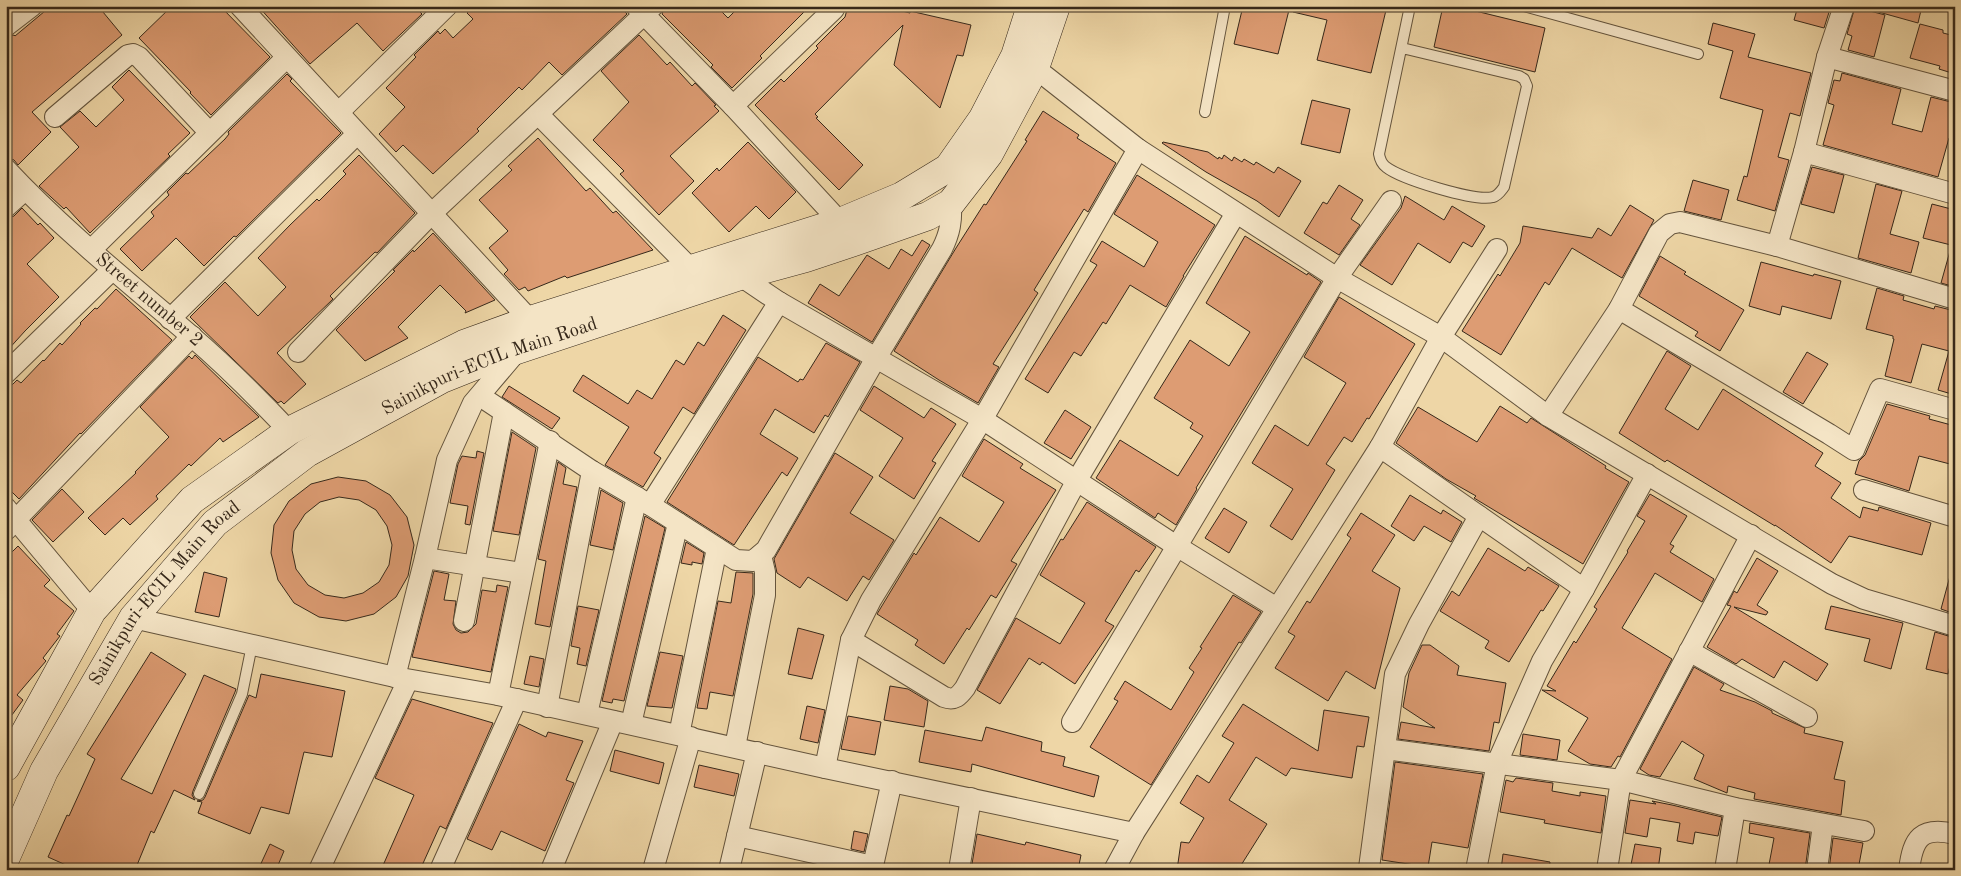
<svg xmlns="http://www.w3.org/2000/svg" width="1961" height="876" viewBox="0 0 1961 876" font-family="'Old Standard TT',serif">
<rect width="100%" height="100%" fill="#eed6a6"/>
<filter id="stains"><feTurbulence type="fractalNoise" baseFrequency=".004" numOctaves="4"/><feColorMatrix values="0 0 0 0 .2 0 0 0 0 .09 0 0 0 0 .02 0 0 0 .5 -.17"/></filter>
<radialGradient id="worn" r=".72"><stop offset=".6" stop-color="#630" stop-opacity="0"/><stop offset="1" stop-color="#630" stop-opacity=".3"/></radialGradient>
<!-- building -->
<path fill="#dd9c73" stroke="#36281a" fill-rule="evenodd" d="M51,6H98L122,35L32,112L51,132L18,165L14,160L6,157V38L14,35L15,36Z
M172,6H220L270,57L211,115L190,93L191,92L139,38Z
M258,6H414L422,14L383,51L357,23L310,64Z
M474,6H620L627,14L562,75L549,62L522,90L519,87L477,129L479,131L433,174L403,145L396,152L379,134L405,107L386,88L416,57L414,55L438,31L440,34L445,29L453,38L473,19L467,13Z
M665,6H716L728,18L740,6H810L760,56L762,58L732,88L711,67L713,65L662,14Z
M848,6H882L910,13V11L971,25L963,56L957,55L940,108L894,65L903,25L815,114L818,117L816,118L863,165L839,190L755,105L781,79L784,82L818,48L816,46L845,17Z
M1243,6H1290L1278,54L1234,44Z
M1294,6H1387L1371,73L1317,60L1327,20L1293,12Z
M1443,6H1455L1545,28L1535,72L1434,47Z
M1798,6H1831L1824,28L1794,20Z
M1875,6H1922L1918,23L1875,11Z
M1855,7L1885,15L1874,57L1848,50L1852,36L1847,34Z
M1713,23L1755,34L1748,57L1811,73L1800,116L1790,113L1778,157L1789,160L1775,211L1737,200L1744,176L1747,177L1763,110L1720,98L1733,51L1708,44Z
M1920,24L1943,30V33L1955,36V74L1939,69L1940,66L1910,58Z
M639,35L667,65L670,62L692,86L695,83L716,105L714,106L719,111L670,156L694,181L659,215L620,174L624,171L593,140L629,102L601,71Z
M129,70L190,133L168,154L170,156L90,233L66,207L64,209L39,186L79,147L60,127L80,111L96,127L124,100L112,87Z
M1842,73L1901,89L1892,124L1922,132L1931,97L1955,103V139L1949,138L1938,177L1823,145L1834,105L1828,103L1834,80L1840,81Z
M287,74L292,79L290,81L341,133L236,237L234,236L204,266L176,238L142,271L120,249L154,216L151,212L169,195L167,192L186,173L188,174L225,139L229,134L228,132Z
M1312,100L1350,109L1340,153L1301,144Z
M1043,111L1079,135L1077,138L1116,163L1088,212L1084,209L1034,290L1038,293L993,364L999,367L978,403L939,380L894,351L956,248L984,204L986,205L1027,141L1025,140Z
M538,138L586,191L590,188L613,213L616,211L653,250L567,278L565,276L528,291L525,287L519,290L504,274L508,270L489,248L508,231L479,200L512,170L508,166Z
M748,142L796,192L769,219L756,206L729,232L692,193L717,168L719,171Z
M1163,142L1208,152L1218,159L1219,157L1222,159L1224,155L1232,161L1234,157L1242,162L1244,159L1254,165L1256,162L1274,173L1278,167L1301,181L1279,217L1257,201L1206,172L1162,143Z
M359,155L415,213L377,253L375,252L330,296L333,299L277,353L306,384L284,404L281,401L278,403L190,317L225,282L258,316L286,287L258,258L290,225L317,199L319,201L346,174L343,171Z
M1812,167L1844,175L1834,213L1801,204Z
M1137,175L1215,225L1183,276H1184L1166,307L1130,285L1106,324L1103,322L1081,356L1074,352L1048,393L1025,379L1097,265L1090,261L1102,241L1144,267L1158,242L1114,214Z
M1693,180L1729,190L1721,220L1684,211Z
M1876,184L1902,191L1890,234L1919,242L1911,273L1858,258Z
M1339,185L1363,200L1351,219L1360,225L1339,255L1304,233L1323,202L1327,204Z
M1405,196L1444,220L1452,206L1485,226L1472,247L1463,242L1450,263L1418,243L1392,285L1360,265L1401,208Z
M1932,204L1955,210V246L1923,238Z
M1630,205L1654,220L1622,278L1572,248L1549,285L1545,282L1501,355L1462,331L1498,274L1500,276L1520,243L1523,226L1592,238L1598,228L1611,236Z
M22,208L38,225L40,223L54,238L27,264L59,297L25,331L6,352V219L14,216Z
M433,233L495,300L465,313L466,311L440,285L398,327L408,338L365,361L336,330L395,271L393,270L413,250L414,252Z
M1245,236L1307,275L1308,273L1321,282L1196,488L1197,489L1176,525L1158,513L1155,518L1096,478L1120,440L1178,476L1203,436L1190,428L1193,423L1154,398L1190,340L1229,366L1250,332L1206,303Z
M922,240L930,245L872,342L808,303L820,284L839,296L867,255L889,269L901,249L912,256Z
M1950,251H1955V287L1941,283Z
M1660,256L1686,272L1684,274L1744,310L1720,351L1695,336L1698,332L1639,296Z
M1761,262L1813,276L1814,274L1841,281L1831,319L1782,306L1780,315L1749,306Z
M1877,288L1904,296L1903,300L1934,309L1935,306L1955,311V395L1938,390L1949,351L1922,344L1911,383L1885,376L1894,339H1893V336L1866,329Z
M116,289L172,340L81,434L80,433L19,499L6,486V391L17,380L21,383L43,360L44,361L60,343L62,345L81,324L80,323L95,308L97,309Z
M1339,297L1415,344L1369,419L1367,418L1352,442L1344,437L1326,464L1335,470L1292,540L1270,526L1293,489L1252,463L1275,425L1308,446L1346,383L1304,357Z
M723,315L746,330L694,414L683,407L654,453L661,458L643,487L605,465L629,427L573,391L583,375L628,404L637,390L652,399L676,360L684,365L698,342L704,346Z
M826,343L860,362L828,417L825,415L814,433L775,409L760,434L798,458L787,476L782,472L734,545L667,502L758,357L798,382L800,379L803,380Z
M1667,351L1691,366L1665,409L1698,430L1723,389L1823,453L1815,466L1841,483L1831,498L1860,518L1863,507L1878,511L1879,507L1931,523L1922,555L1849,536L1831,563L1775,525V526L1667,460L1665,462L1619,433Z
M1807,352L1828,364L1803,404L1783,392Z
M195,355L259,417L223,442L220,438L191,466L189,464L156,496L158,499L130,525L123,518L105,535L88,518L136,473L135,472L169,437L140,407L189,356L192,359Z
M509,386L560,418L552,429L502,397Z
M874,386L924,418L931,408L956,424L932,461L936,463L914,499L879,476L903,438L860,410Z
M1887,404L1930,416L1929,419L1955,426V446L1950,464L1919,456L1909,491L1855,474L1859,461L1865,455Z
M1500,406L1527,423L1531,418L1606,466L1605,468L1629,482L1583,564L1474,498L1476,496L1446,479L1396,443L1418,407L1477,442Z
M1065,410L1091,427L1071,459L1044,443Z
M512,432L536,448L519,535L493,531Z
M984,439L1023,464L1020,468L1056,490L1011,561L1017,564L996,598L991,595L969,630L967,628L944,664L915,645L918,640L877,614L914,553L916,555L940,517L979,542L1004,502L962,476Z
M477,451L484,453L470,525L465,524L468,506L450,503L458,464L462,456L476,458Z
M835,453L873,477L850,513L894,540L869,580L863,576L847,601L808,577L800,588L777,573L774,559Z
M558,462L566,468L563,484L577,487L550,627L535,624L546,561L538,559Z
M338,477L366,481L390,495L407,517L414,545L408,576L396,597L374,614L346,621L319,617L294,603L278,580L271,553L274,525L289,501L311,484ZM339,497L359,500L376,510L387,526L392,545L389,565L379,582L363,593L344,598L325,595L308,585L296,569L292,550L294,531L305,514L320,502Z
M62,489L84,512L53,542L32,520Z
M601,490L623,503L613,550L590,545Z
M1650,494L1687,516L1670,544L1674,546L1670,552L1714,579L1702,602L1655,573L1622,628L1672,659L1620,757L1618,756L1611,767L1590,764L1568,751L1588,718L1542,690L1556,691L1547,686L1574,641L1576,643L1597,609L1594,607L1628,552L1627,551L1645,521L1637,516Z
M1410,495L1441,514L1443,510L1462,522L1451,542L1424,526L1414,541L1391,526Z
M1087,502L1156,547L1139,572L1136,570L1105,621L1114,626L1075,684L1042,662L1040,665L1029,658L1000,704L977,690L1016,618L1060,644L1085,603L1040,575L1061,539L1063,540Z
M1224,508L1247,522L1229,553L1205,538Z
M1361,513L1395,535L1372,571L1400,588L1375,689L1346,671L1328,701L1275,668L1295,636L1288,632L1307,601L1310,603L1351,538L1347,535Z
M645,516L665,528L624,701L613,699L612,703L602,701Z
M686,542L704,553L702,564L692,562V565L681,563Z
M18,546L50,580L44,586L74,611L57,634L60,636L43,658L46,661L17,695L23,700L6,723V558Z
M1488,548L1525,571L1528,567L1559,586L1543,611L1541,610L1509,662L1485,648L1489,641L1440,611L1452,591L1459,596Z
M1757,558L1778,571L1757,605L1768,612L1766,615L1734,607L1828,664L1817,681L1784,661L1774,678L1742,659L1736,664L1707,647L1731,606L1727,605L1734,591L1737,593Z
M434,571L449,574L444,600L456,601L453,624L456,630L461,633L468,632L476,624L482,590L496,592L497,585L508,587L491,672L412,657Z
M204,572L227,578L219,617L195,612Z
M736,572L753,573V594L733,696L710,692L707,709L697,708L718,601L731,603Z
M1950,576L1955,577V614L1941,609Z
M1233,595L1261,612L1241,643L1239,642L1151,785L1090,747L1118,701L1114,699L1125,681L1171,710L1194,672L1189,668L1202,648L1200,647Z
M578,606L599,610L586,666L577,664L580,648L571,646Z
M1831,606L1903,623L1891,669L1864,661L1870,639L1825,629Z
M798,628L824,635L812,679L788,674Z
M1935,632L1955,638V645L1948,674L1926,669Z
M1422,645H1430L1459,666L1457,675L1506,683L1499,723L1494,722L1489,751L1398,739L1401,722L1435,728L1403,707L1409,673Z
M151,652L186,674L121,779L152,794L204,675L236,689L235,692L193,791L192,795L195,800L174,790L154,833L151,831L135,870H77L48,857L67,815L69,816L95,759L87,754Z
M660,652L683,656L672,708L647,706Z
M530,656L544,659L539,687L524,684Z
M1694,667L1724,684L1720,690L1755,702L1772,711V713L1805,728L1804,733L1843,742L1834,779L1845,781L1841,815L1754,799L1755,793L1728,786L1727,793L1694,779L1704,755L1682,741L1660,777L1649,775L1640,769Z
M261,674L345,691L332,757L304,752L289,814L261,807L250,834L198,813L202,802L197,801L203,800L205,797L249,695L256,698Z
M890,686L908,689L928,701L924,727L884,720Z
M412,699L493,723L446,829L440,826L438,830L420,870H381L414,795L375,778Z
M1243,704L1318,751L1324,710L1369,717L1364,747L1357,746L1352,778L1291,768L1286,776L1256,757L1229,800L1267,824L1238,870H1177L1181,842L1189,843L1204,818L1180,803L1197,775L1209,783L1234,743L1222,736Z
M807,706L825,710L818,743L800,739Z
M848,716L881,722L875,755L841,749Z
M519,724L546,737L548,732L583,741L566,780L574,783L545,851L501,831L492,850L467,839Z
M986,727L1042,742L1041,751L1065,757L1063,766L1099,776L1094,797L972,764L971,772L919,762L925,730L982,741Z
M1523,734L1560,740L1557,760L1520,755Z
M615,750L664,763L659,784L610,771Z
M1395,762L1483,774L1468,848L1432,842L1428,867L1382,860Z
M699,765L739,774L734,796L694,787Z
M1516,778L1553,783L1552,791L1580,796V792L1606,796L1601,833L1544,823L1545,820L1500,812L1506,780L1513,782Z
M1630,800L1656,804L1652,801L1672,805L1722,817L1718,836L1695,832L1693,844L1677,841L1680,823L1650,818L1647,837L1625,833Z
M1750,823L1810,833L1805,870H1768L1774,838L1749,833Z
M854,831L868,834L864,852L851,849Z
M977,834L1025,845L1026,842L1081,855L1078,870H971Z
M1833,838L1863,843L1858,870H1829Z
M270,844L284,851L276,870H258Z
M1635,844L1661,848L1658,870H1630Z
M1503,854L1550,862L1549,870H1501Z"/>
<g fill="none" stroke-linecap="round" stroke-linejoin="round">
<!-- service casing -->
<g stroke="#64543d" stroke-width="12">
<path id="service" d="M1524,6L1698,54
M1402,48L1519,76L1524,79L1527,86L1504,187C1501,191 1498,196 1493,197C1475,202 1401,179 1386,167C1382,164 1380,160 1379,154L1410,6
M1205,112L1225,6
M199,794L242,694L252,645"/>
</g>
<!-- minor casing -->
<g stroke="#64543d" stroke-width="22">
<g id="minor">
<path d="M240,6L530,320"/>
<path d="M636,6L733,106L840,222"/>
<path d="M6,26L32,6"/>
<path d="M1827,57L1955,91"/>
<path d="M1035,68L1138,149L1337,278L1441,337L1548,416L1832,584L1864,599L1955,626"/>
<path d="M733,106L834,9L835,6"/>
<path d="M339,112L447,6"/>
<path d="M538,114L691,269"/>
<path d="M55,117L128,55L133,54L139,57L209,132"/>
<path d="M1804,152L1955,194"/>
<path id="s1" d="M6,169C63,230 128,282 190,335C225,365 258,398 289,431"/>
<path d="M6,207L25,190"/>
<path d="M1777,246L1955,299"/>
<path d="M91,250L286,58"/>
<path d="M733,271L779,302L982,419L1178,547L1277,608"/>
<path d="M1619,309L1829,434L1854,450L1880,389L1955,410"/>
<path d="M170,319L357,134"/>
<path d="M298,352L431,214L653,6"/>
<path d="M6,373L112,270"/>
<path d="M480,396L592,471L650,505L779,302"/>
<path d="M1548,416L1619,309L1659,233L1670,224L1680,222L1777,246L1804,152L1827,57L1844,6"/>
<path d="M1380,447L1584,589L1647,474"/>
<path d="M1864,490L1955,517"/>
<path d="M650,505L736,560L753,561L766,550L876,358L942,249C950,233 952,221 951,203"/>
<path d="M6,508L92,611"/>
<path d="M6,530L192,336"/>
<path d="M425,558L522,573"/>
<path d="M133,618L395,677L498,695L825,768L1134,833"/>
<path d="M464,621L504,412"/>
<path d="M851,640L944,697C955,701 959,696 965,688L1077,480L1236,213"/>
<path d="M1689,651L1807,717"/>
<path d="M395,677L425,558L447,460L473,403L518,350"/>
<path d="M498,695L550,441"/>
<path d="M547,707L592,471"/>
<path d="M587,714L637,497"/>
<path d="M1072,722L1337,278L1391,201"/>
<path d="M631,724L678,523"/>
<path d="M679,735L717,548"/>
<path d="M735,747L765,595V572L761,555"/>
<path d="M1385,749L1621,780L1735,808L1864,831"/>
<path d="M825,768L851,640L871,600L982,420L1138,149"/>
<path d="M737,836L873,866"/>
<path d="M1369,868L1395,674L1419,624L1479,516"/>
<path d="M319,870L408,680"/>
<path d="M440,870L517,699"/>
<path d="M551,870L613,721"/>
<path d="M653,870L691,737"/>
<path d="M729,870L757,752"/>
<path d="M872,870L892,781"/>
<path d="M959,870L971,798"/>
<path d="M1114,870L1134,833L1380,447L1441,337L1497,249"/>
<path d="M1476,870L1497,763L1542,661L1584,589"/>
<path d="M1607,870L1621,780L1751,535"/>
<path d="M1725,870L1735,808"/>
<path d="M1817,870L1823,824"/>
<path d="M1909,870C1913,838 1921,826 1955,834"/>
</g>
</g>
<!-- secondary casing -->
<g stroke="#36281a" stroke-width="29">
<g id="secondary">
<path d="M6,767L92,611L192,500L289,431L464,344L530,320L840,222L902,196L948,168L983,118L1015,56L1031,6"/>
<path id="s2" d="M6,857L44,771L133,618L215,523L307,453L442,379L502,355L740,276L806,258L854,242L928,216L951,203L989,154L1035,68L1056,6"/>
</g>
</g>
<!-- service -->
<use href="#service" stroke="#f4e4c5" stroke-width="10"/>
<!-- minor -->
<use href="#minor" stroke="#f4e4c5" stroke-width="20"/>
<!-- secondary -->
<use href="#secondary" stroke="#f4e4c5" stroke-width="28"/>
</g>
<g text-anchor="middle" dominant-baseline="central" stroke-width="5" stroke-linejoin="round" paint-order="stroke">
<!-- street labels -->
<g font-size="19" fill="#36281a" stroke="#f4e4c5">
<text stroke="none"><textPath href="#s1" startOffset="194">Street number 2</textPath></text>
<text stroke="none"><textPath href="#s2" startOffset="715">Sainikpuri-ECIL Main Road</textPath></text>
<text stroke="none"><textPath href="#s2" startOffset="310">Sainikpuri-ECIL Main Road</textPath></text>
</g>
</g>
<!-- margin -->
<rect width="1961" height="876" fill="none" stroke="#eed6a6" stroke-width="25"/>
<rect x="8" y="8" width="1946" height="861" fill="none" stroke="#36281a" stroke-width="2.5"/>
<rect x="12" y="12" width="1936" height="851" fill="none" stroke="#36281a"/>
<rect width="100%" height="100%" filter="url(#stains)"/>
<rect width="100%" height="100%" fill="url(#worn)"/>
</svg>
